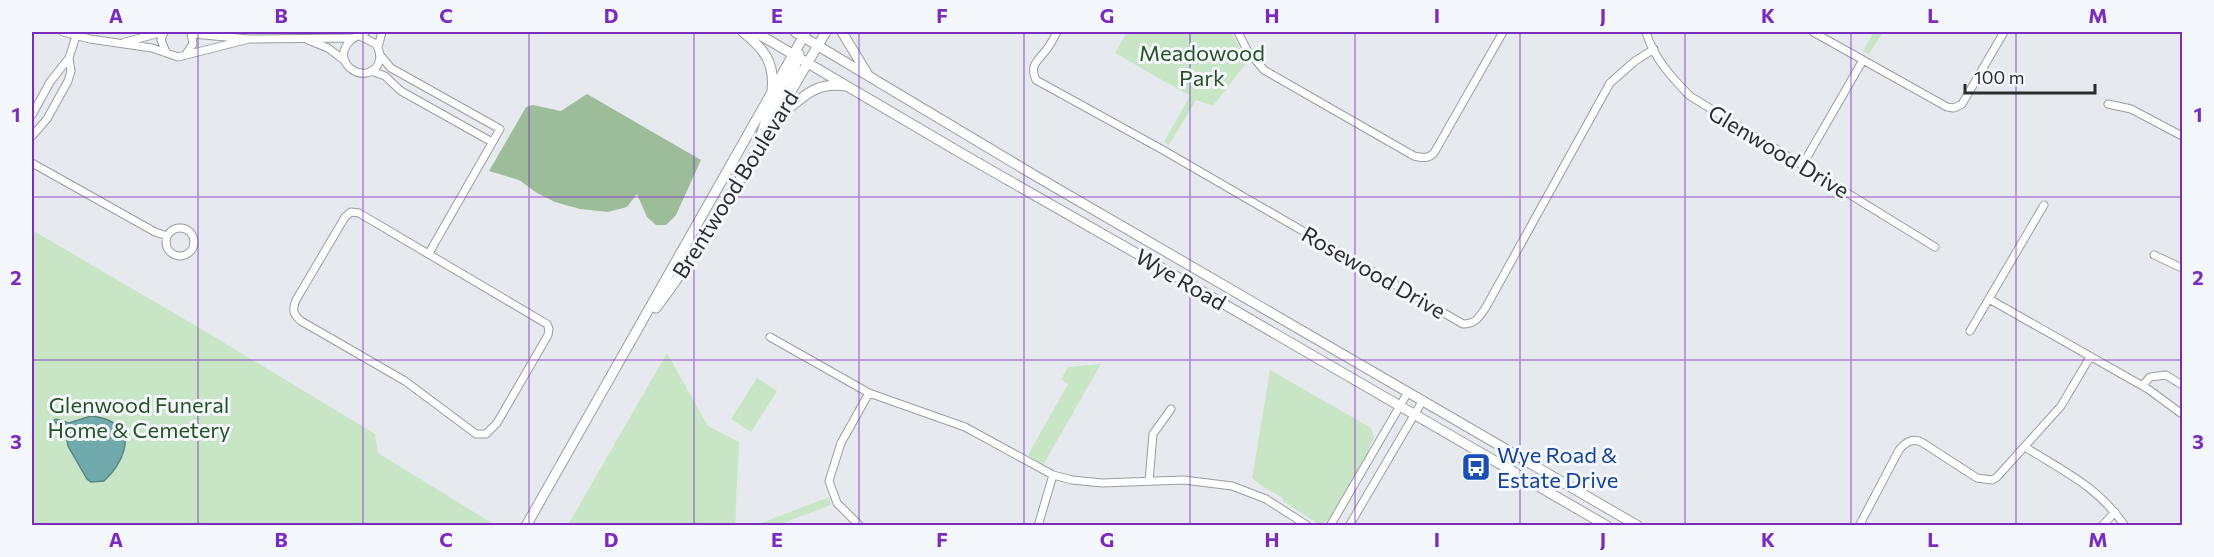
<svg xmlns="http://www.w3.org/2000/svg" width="2214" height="557" viewBox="0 0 2214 557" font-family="Commissioner,sans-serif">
<rect width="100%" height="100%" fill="#e6eaef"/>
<!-- green -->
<path fill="#c8e5c5" d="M1127,32H1231L1247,62L1213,106L1196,100L1169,145L1164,142L1190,96L1115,53Z
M1874,32H1883L1869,54L1863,51Z
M32,230L203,330L375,434L378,453L495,525H32Z
M667,353L708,426L739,442L735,525H568Z
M1101,364L1043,465L1028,455L1068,384L1061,379L1068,367Z
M1270,370L1371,428L1374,438L1368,448L1370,451L1330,519L1320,525L1283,501L1282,497L1263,487L1252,478Z
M757,378L777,391L751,432L731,419Z
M829,497L831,505L778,525H756Z"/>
<!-- forest -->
<path fill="#9dbd9a" d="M587,94L701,160L676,215L666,225H656L647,217L637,194L627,207L608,212L580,209L555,202L537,193L519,180L489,171L526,107L533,105L561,111Z"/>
<!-- water -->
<path fill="#70aaac" stroke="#5b8486" stroke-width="1.5" d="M91,416C97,417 105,418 110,421C139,434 120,466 104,481L91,482L87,479L68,446L65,429L53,421L56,419L69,423Z"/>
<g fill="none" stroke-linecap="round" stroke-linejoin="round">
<!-- street casing -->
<g stroke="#999da2" stroke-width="9">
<path id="street" d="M63,32L90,39L152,48L178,57L249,39
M164,32L161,40L166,52
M1057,32C1054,37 1051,44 1047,49C1038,61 1029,65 1036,80L1163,150L1463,324C1476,324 1479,317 1486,307L1610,83L1635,61L1654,49
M1238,32L1247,50L1264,70L1414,156C1423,158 1428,159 1434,153L1503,32
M1646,32C1653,57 1672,78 1690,96L1935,247
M1813,32L1947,107L1954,108L1962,104L2004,32
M192,34L249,39L353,38
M360,36L376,44C379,49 381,55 379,62C369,88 328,64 350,41C354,37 360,35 366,32
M308,40L328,48L345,61
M125,42L164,32
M378,47L382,32
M186,54L193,44L191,33
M380,55L391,68L500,129L429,253
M371,71L385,76L401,91L492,142
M2108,104L2131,109L2182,136
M32,115L50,82L69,58
M32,136L47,119L68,81L71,71L69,58L76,36
M32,163L155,232L167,236
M1803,164L1863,60
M351,212L359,213L547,324L549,329L548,335L497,423L486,434H476L405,381L301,321C293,314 292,310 296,300L345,217Z
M166 242a14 14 0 1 1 28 0a14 14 0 1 1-28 0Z
M2154,255L2182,268
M1989,299L2148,389L2182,414
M1970,331L2044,205
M770,337L869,393L965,427L1053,475L1072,480L1102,483L1184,480L1232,486L1266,499L1308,526
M2143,385L2150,377L2166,375L2182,385
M2025,447C2065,472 2097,486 2125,526
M1149,481L1153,434L1171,409
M860,526L837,503L829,481L841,443L869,393
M1038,526L1053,475
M1330,526L1408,392
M1349,526L1423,400
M1859,526L1899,450C1906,442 1913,437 1923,443L1977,478L1992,480L1997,477L2061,406L2090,357
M2102,526L2115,512"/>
</g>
<!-- secondary casing -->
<g stroke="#999da2" stroke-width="11">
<path id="secondary" d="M743,32C764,49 775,62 772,91
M755,32L966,156L1141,256L1607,526
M795,32L1034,175L1638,526
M842,32L868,75
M779,115C804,99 812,81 846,86
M760,138L767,117L795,67L799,54
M656,308C721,222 770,124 826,32
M526,526L806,32"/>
</g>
<!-- street -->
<use href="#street" stroke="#fff" stroke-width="7"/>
<!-- secondary -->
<use href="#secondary" stroke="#fff" stroke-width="9"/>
</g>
<!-- grid -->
<path fill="none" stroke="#7b2cbf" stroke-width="1.5" stroke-opacity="0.55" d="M198,32V526M363,32V526M529,32V526M694,32V526M859,32V526M1024,32V526M1190,32V526M1355,32V526M1520,32V526M1685,32V526M1851,32V526M2016,32V526M32,197H2182M32,360H2182"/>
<!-- icons -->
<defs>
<g id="bus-square" transform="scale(1.5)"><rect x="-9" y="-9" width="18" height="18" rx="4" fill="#1a4fb4" stroke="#f4f8fd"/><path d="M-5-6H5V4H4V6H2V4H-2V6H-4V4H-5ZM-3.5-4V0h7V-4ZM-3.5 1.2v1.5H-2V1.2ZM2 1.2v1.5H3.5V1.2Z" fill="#fff"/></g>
</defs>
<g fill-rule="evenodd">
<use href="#bus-square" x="1476" y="467"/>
</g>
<g text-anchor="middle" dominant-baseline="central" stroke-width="6" stroke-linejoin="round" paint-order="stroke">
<!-- park labels -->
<g font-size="22" fill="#265323" stroke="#f4f8fd">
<text x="1202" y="52">Meadowood<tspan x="1202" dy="25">Park</tspan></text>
<text x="139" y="404">Glenwood Funeral<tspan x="139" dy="25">Home &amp; Cemetery</tspan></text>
</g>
<!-- street labels -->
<g font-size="22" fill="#2b2c2e" stroke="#f4f8fd">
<text transform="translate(1779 151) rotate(31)">Glenwood Drive</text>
<text transform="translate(735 184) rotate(-58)">Brentwood Boulevard</text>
<text transform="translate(1374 272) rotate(30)">Rosewood Drive</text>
<text transform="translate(1181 279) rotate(30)">Wye Road</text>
</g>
<!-- transit labels -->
<g font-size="22" fill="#164399" stroke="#f4f8fd" text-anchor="start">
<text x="1497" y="454">Wye Road &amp;<tspan x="1497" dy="25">Estate Drive</tspan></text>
</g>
</g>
<!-- border -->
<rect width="2214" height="557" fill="none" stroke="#f4f8fd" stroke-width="66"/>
<!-- scale -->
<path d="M1965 84v9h130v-9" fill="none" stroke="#2b2c2e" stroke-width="3"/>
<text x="1974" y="84" font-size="18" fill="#2b2c2e" stroke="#f4f8fd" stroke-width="4.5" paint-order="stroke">100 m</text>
<rect x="33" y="33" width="2148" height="491" fill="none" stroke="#7b2cbf" stroke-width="2"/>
<g font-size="20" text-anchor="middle" font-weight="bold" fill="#7b2cbf">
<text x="116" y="23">A</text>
<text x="281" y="23">B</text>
<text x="446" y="23">C</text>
<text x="611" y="23">D</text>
<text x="777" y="23">E</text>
<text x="942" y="23">F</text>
<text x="1107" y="23">G</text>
<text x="1272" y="23">H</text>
<text x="1437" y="23">I</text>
<text x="1603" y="23">J</text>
<text x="1768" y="23">K</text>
<text x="1933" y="23">L</text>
<text x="2098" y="23">M</text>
<text x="16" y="122">1</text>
<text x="2198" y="122">1</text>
<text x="16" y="285">2</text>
<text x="2198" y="285">2</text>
<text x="16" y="449">3</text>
<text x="2198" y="449">3</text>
<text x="116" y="547">A</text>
<text x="281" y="547">B</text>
<text x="446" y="547">C</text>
<text x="611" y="547">D</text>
<text x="777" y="547">E</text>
<text x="942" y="547">F</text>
<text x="1107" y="547">G</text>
<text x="1272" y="547">H</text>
<text x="1437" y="547">I</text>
<text x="1603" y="547">J</text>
<text x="1768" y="547">K</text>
<text x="1933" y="547">L</text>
<text x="2098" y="547">M</text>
</g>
</svg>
